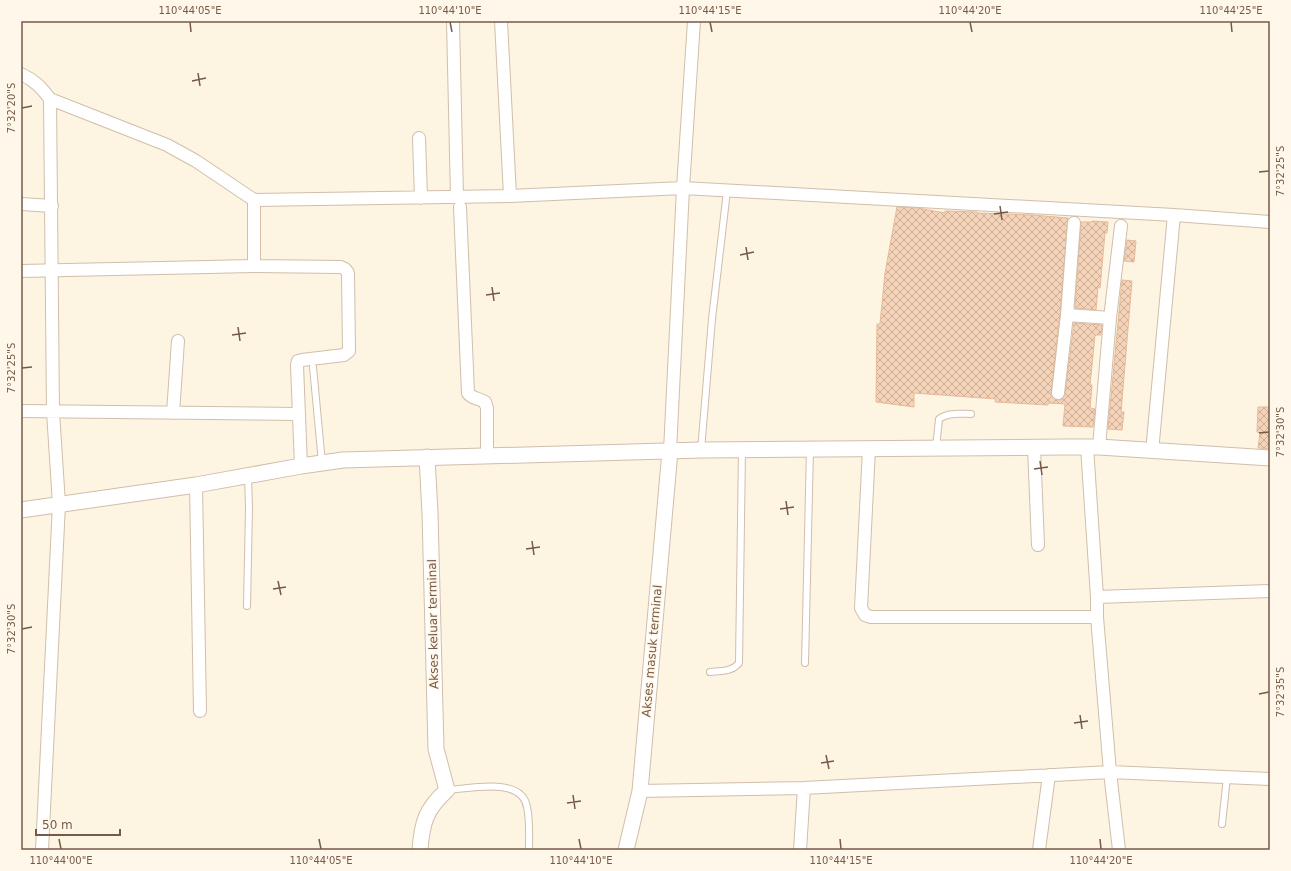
<svg xmlns="http://www.w3.org/2000/svg" width="1291" height="871" viewBox="0 0 1291 871" font-family="'DejaVu Sans',sans-serif">
<defs>
<pattern id="building-cross-hatch" width="8" height="8" patternUnits="userSpaceOnUse"><rect width="8" height="8" fill="#f4d3b8"/><path d="M0 0l8 8M0 8l8-8" fill="none" stroke="#caae97"/></pattern>
</defs>
<rect width="100%" height="100%" fill="#fdf4e2"/>
<!-- building -->
<path fill="url(#building-cross-hatch)" stroke="#e7ba98" d="M897,207L918,208L945,213V211L975,212H977V213L1032,215L1068,218L1060,314L1051,393V396L1057,400H1061L1065,394L1074,323L1102,325L1101,335H1095L1090,385H1092L1090,408L1095,409L1093,427L1063,426L1065,404L1048,403V405L995,402L996,399L914,393V407L876,402L877,324H880L885,273Z
M1092,221L1108,222L1107,233H1105L1100,288L1098,287L1096,310L1075,308L1081,222H1092Z
M1127,240L1136,241L1134,262L1124,261Z
M1122,280L1132,281L1121,412H1124L1122,430L1108,429Z
M1258,407H1270V449L1258,448L1260,433L1257,432Z"/>
<g fill="none" stroke-linecap="round" stroke-linejoin="round">
<!-- service casing -->
<g stroke="#d1beab" stroke-width="8">
<path id="service" d="M313,367L322,463
M936,448L939,419C948,412 960,414 971,414
M701,450L712,319L727,191
M247,606L249,509L248,475
M805,663L810,449
M710,672C720,671 732,672 739,663L742,450
M447,790C469,789 522,776 527,807C530,820 529,836 529,850
M1222,824L1227,777"/>
</g>
<!-- minor casing -->
<g stroke="#d1beab" stroke-width="14">
<path id="minor" d="M453,21L457,197
M501,21L510,196
M21,74C34,80 41,87 50,99L167,145L196,161L254,200
M419,138L421,198
M21,204L52,206
M460,207L468,393C472,399 479,398 485,402L487,408V456
M254,266V200L510,196L683,188L1174,215L1270,222
M21,271L254,266L341,267L345,269L348,273L349,351L344,355L302,360L298,361L297,365L301,466
M1067,315L1110,318
M1058,393L1067,315L1074,223
M21,411L299,414
M173,413L178,341
M1034,447L1038,545
M1087,447L1097,597V617L1110,772L1119,850
M1099,447L1110,318L1121,226
M869,449L861,608L865,615L871,617H1097
M670,451L683,188L694,21
M1153,451V441L1174,215
M196,485L200,711
M1097,597L1270,591
M640,791L804,788L1110,772L1270,779
M42,850L59,504L53,412L50,99
M800,850L804,788
M1039,850L1049,775"/>
</g>
<!-- tertiary casing -->
<g stroke="#d1beab" stroke-width="17">
<path id="tertiary" d="M21,510L196,485L301,466L343,460L701,450L1065,447H1099L1270,458
M420,850C422,822 426,809 447,790L436,749L430,513L427,457
M626,850L640,791L670,451"/>
</g>
<!-- service -->
<use href="#service" stroke="#fff" stroke-width="6"/>
<!-- minor -->
<use href="#minor" stroke="#fff" stroke-width="12"/>
<!-- tertiary -->
<use href="#tertiary" stroke="#fff" stroke-width="15"/>
</g>
<!-- ticks -->
<path fill="none" stroke="#765a47" stroke-width="1.5" d="M190,22L191,32M450,22L452,32M710,22L712,32M970,22L972,32M1231,22L1232,32M198,73L200,86M192,81L206,78M22,108L32,106M1259,172L1269,171M1000,206L1002,220M994,214L1008,212M746,247L748,260M740,255L754,252M492,287L494,301M486,295L500,293M238,327L240,341M232,335L246,333M22,368L32,367M1259,433L1269,432M1040,461L1042,475M1034,469L1048,467M786,501L788,515M780,509L794,507M532,541L534,555M526,549L540,547M278,581L281,595M273,589L286,587M22,629L32,627M1259,694L1269,692M1080,715L1082,729M1074,723L1088,721M826,755L829,769M821,763L834,761M573,795L575,809M567,803L581,801M59,839L61,849M319,839L321,849M579,839L581,849M840,839L841,849M1100,839L1101,849"/>
<g text-anchor="middle" dominant-baseline="central" stroke-width="3" stroke-linejoin="round" paint-order="stroke">
<!-- street labels -->
<g font-size="12" fill="#765a47" stroke="#fff7e9">
<text transform="translate(433 624) rotate(-91)">Akses keluar terminal</text>
<text transform="translate(652 651) rotate(-85)">Akses masuk terminal</text>
</g>
</g>
<!-- border -->
<rect width="1291" height="871" fill="none" stroke="#fff7e9" stroke-width="44"/>
<!-- scale -->
<path d="M36 829v6h84v-6" fill="none" stroke="#765a47" stroke-width="2"/>
<text x="42" y="829" font-size="12" fill="#765a47" stroke="#fff7e9" stroke-width="3" paint-order="stroke">50 m</text>
<rect x="22" y="22" width="1247" height="827" fill="none" stroke="#765a47" stroke-width="1.5"/>
<g font-size="10" text-anchor="middle" fill="#765a47">
<text x="190" y="14">110°44'05"E</text>
<text x="450" y="14">110°44'10"E</text>
<text x="710" y="14">110°44'15"E</text>
<text x="970" y="14">110°44'20"E</text>
<text x="1231" y="14">110°44'25"E</text>
<text transform="translate(11 108) rotate(-90)" y="4">7°32'20"S</text>
<text transform="translate(1280 171) rotate(-90)" y="4">7°32'25"S</text>
<text transform="translate(11 368) rotate(-90)" y="4">7°32'25"S</text>
<text transform="translate(1280 432) rotate(-90)" y="4">7°32'30"S</text>
<text transform="translate(11 629) rotate(-90)" y="4">7°32'30"S</text>
<text transform="translate(1280 692) rotate(-90)" y="4">7°32'35"S</text>
<text x="61" y="864">110°44'00"E</text>
<text x="321" y="864">110°44'05"E</text>
<text x="581" y="864">110°44'10"E</text>
<text x="841" y="864">110°44'15"E</text>
<text x="1101" y="864">110°44'20"E</text>
</g>
</svg>
